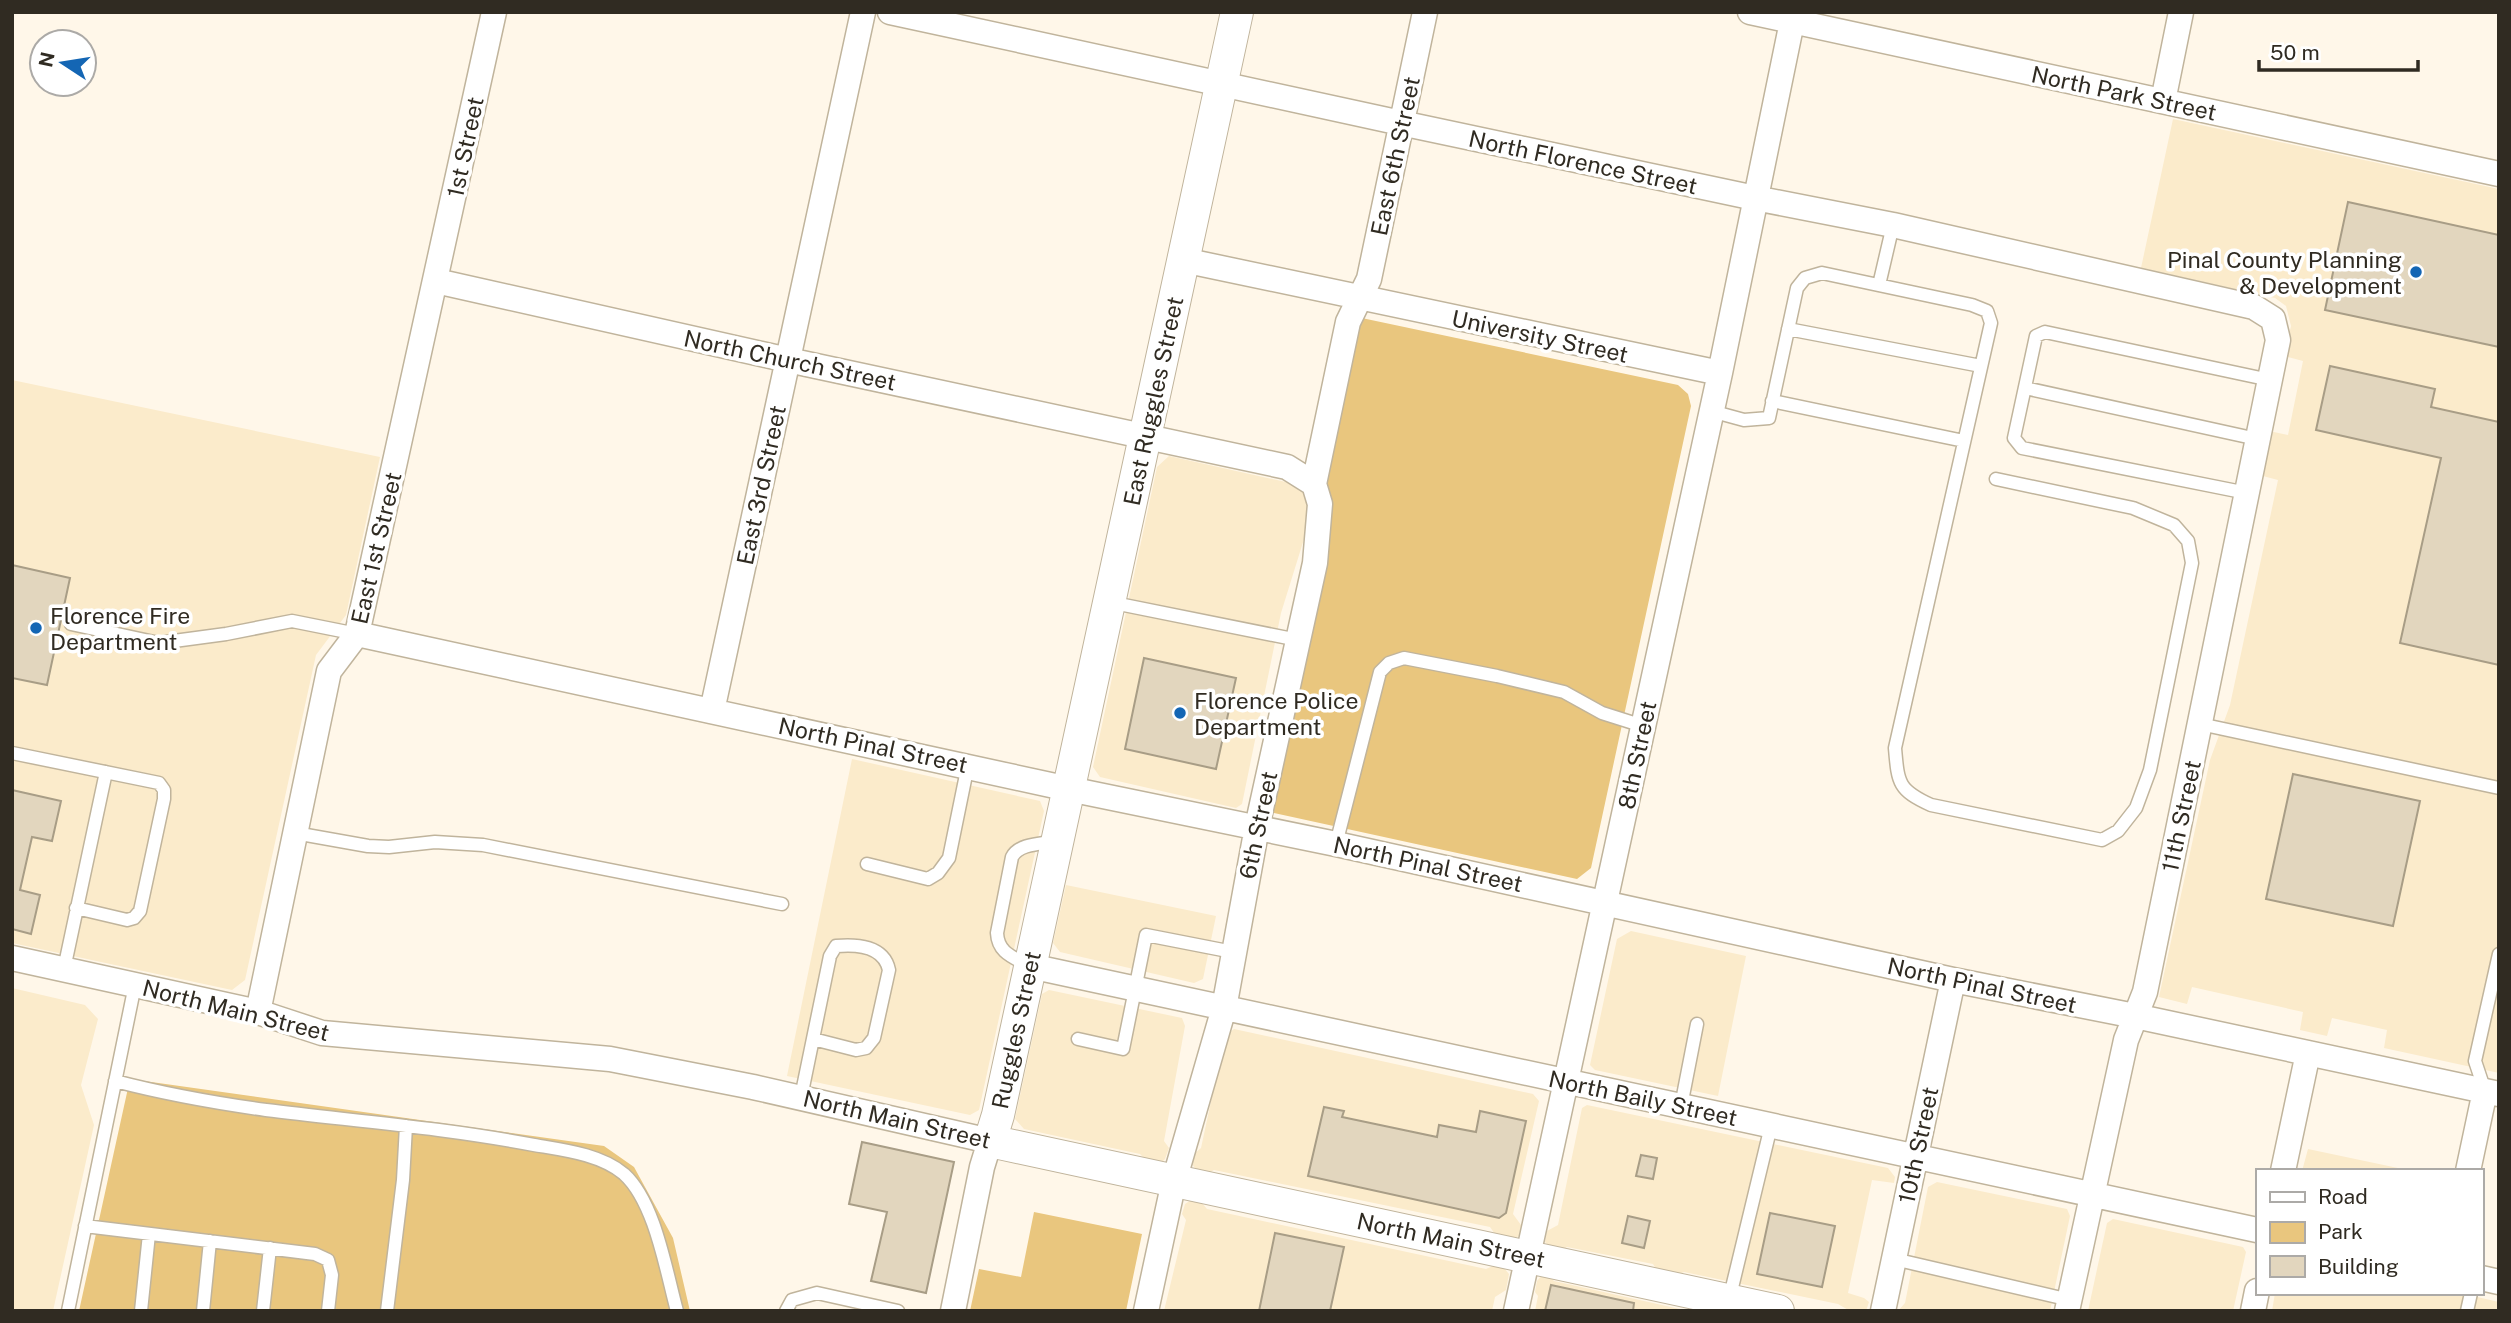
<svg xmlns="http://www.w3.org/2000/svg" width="2511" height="1323" viewBox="0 0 2511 1323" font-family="'Public Sans',sans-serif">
<rect width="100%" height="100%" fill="#fff7e9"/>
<!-- built -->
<path fill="#fbebcb" d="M2173,119L2499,189V1073L2384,1048L2387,1030L2332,1018L2327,1036L2300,1030L2303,1012L2192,987L2187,1004L2159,997L2210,760L2230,705L2278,480L2259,475L2269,431L2288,435L2303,361L2284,356L2291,326L2286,306L2275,298L2141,268Z
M12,380L380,457L346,615L316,655L245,980L232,990L12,943Z
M1169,456L1286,482L1302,489L1309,504L1304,539L1281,613L1242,804L1236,808L1100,777L1093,767L1157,467Z
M852,759L1040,801L1044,811L979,1110L970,1115L787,1076Z
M1066,885L1216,916L1203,979L1194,983L1060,952L1053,943Z
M1631,931L1746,956L1718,1096L1595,1070L1590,1065L1617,939Z
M12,988L85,1005L98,1019L81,1085L94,1125L53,1311H12Z
M1049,990L1182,1018L1185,1026L1164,1141L1169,1148L1165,1159L1160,1164L1147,1161L1140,1154L1024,1129L1015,1119L1042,994Z
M1234,1029L1533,1094L1539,1101L1513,1214L1521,1225L1519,1236L1511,1240L1497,1237L1490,1227L1214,1170L1207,1174L1197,1171L1192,1164L1194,1154L1201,1148L1225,1036Z
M1587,1105L1888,1168L1895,1177L1894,1183L1872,1180L1848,1293L1864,1298L1869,1302L1866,1311H1850L1838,1304L1684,1272L1676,1275L1658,1272L1653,1264L1567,1247L1560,1251L1552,1249L1545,1242L1547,1231L1558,1225L1582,1108Z
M2308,1149L2379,1164L2412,1171H2302Z
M1937,1182L2067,1209L2070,1216L2050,1311H1898L1905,1303L1928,1187Z
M1191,1200L1201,1202L1207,1209L1486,1269L1493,1266L1504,1268L1509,1274L1506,1290L1495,1297L1492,1311H1164L1186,1220L1182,1214L1185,1204Z
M2113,1219L2243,1247L2246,1252L2233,1311H2088L2107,1223Z
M1542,1275L1550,1277L1554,1281L1689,1311H1535L1538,1296L1535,1292L1537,1281Z
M2275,1293H2460L2499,1302V1311H2272Z"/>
<!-- green -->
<path fill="#e9c67e" d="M1357,317L1678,385L1688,394L1691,406L1591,868L1577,879L1274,813L1266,805L1323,485Z
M130,1079L604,1146L634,1167L673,1238L690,1311H79Z
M1034,1212L1142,1234L1126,1311H970L979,1269L1021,1277Z"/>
<!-- building -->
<path fill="#e2d6be" stroke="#a89d86" stroke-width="2" d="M2348,202L2499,235V347L2325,310Z
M2330,366L2435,389L2431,407L2499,422V665L2400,643L2441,458L2316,430Z
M12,565L70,578L47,685L12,678Z
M1144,658L1236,678L1216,769L1125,749Z
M2293,774L2420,801L2393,926L2266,899Z
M12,790L61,801L52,841L32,837L20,890L40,895L31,934L12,929Z
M1324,1107L1344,1111L1342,1117L1437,1137L1439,1125L1476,1132L1480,1111L1526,1121L1506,1213L1499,1218L1308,1176Z
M862,1142L954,1162L926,1293L871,1281L887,1212L849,1204Z
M1641,1155L1657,1158L1653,1179L1636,1176Z
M1770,1213L1835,1226L1822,1287L1757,1274Z
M1628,1216L1650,1221L1644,1248L1622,1243Z
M1275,1233L1344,1247L1330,1311H1259Z
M1551,1285L1634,1303L1633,1311H1545Z"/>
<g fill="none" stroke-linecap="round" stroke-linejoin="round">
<!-- service casing -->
<g stroke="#c0b49c" stroke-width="15">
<path id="service" d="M1879,285L1893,225
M1788,329L1981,366
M2025,388L2257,439
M1772,401L1964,441
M1711,411L1744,420L1769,418L1797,288L1805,278L1822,273L1972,305L1987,311L1991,323L1895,748C1898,783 1898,790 1931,805L2102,840L2118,831L2136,808L2150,770L2192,563L2188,541L2174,525L2133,508L1996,479
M2247,493L2022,448L2014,438L2036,336L2045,332L2270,380
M1109,602L1298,640
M71,624L159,643L226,634L292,621L357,634
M2200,724L2499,788
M12,753L159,783L164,790V799L140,911L134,918L127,920L76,908
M295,833L368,846L389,847L435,842L483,845L782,904
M1336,844L1380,672L1389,663L1404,658L1497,676L1564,692L1602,713L1643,726
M867,864L928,879L938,873L949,858L968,765
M1029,966C1013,957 998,953 997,933L1012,857C1019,843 1043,844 1057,841
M64,969L106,772
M1078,1039L1123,1049L1146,935L1233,952
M115,1081C165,1094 215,1103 266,1110C355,1121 445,1128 534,1145C563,1150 600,1154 624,1174C655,1202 666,1271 677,1311
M2485,1091L2475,1061L2499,954
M801,1097L830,956L836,946C857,944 884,946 889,970L874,1038L866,1048L856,1050L813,1039
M1681,1106L1697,1024
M85,1226L315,1254L328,1260L332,1275L328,1311
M1894,1259L2070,1300
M1729,1300L1771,1126
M68,1311L135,985
M141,1311L149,1234
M203,1311L210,1241
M263,1311L270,1248
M387,1311L403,1180L406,1126
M786,1311L792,1300L817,1293L898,1311
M2467,1311L2471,1293"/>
</g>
<!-- minor casing -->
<g stroke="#c0b49c" stroke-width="27">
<path id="minor" d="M890,12L1401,123L1755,198L1893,225L2254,307L2273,319L2278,340L2145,992L2126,1040L2067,1311
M1750,12L2499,174
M2163,101L2181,12
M1183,260L1720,373
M436,281L788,360L1287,467L1314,484
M357,634L1069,789L1336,844L1953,980L2135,1016L2499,1094
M712,711L863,12
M12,958L258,1012L322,1033L610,1059L753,1087L990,1141L982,1167L953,1311
M1030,966L2257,1230
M258,1012L329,671L357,634L494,12
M2283,1171L2308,1053
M2468,1171L2485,1091
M2481,1278L2499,1282
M1146,1311L1174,1181L1224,1008L1257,827L1315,563L1320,504L1314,484L1348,322L1369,279L1425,12
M1516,1311L1720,373L1794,12
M1883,1311L1953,980
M2253,1311L2257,1291"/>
</g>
<!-- tertiary casing -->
<g stroke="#c0b49c" stroke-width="34">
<path id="tertiary" d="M1237,12L998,1115L990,1141L1778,1311"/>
</g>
<!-- service -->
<use href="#service" stroke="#fff" stroke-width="12"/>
<!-- minor -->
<use href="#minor" stroke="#fff" stroke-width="24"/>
<!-- tertiary -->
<use href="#tertiary" stroke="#fff" stroke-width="32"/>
</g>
<!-- markers -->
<g fill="#1466b4" stroke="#fff" stroke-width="2.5">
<circle cx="2416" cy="272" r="7"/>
<circle cx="36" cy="628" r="7"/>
<circle cx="1180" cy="713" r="7"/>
</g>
<g text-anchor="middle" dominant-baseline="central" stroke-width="7" stroke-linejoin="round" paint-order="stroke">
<!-- street labels -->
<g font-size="23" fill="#302b22" stroke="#fff">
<text transform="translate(2124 93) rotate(12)">North Park Street</text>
<text transform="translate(465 147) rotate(-78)">1st Street</text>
<text transform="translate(1395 156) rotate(-78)">East 6th Street</text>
<text transform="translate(1583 162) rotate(12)">North Florence Street</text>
<text transform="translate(1540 336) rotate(12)">University Street</text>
<text transform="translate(790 360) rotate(12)">North Church Street</text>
<text transform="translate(1153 401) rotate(-78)">East Ruggles Street</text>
<text transform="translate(761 485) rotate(-78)">East 3rd Street</text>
<text transform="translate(376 548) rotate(-77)">East 1st Street</text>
<text transform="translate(873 745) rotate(12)">North Pinal Street</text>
<text transform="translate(1637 755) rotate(-78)">8th Street</text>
<text transform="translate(2181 816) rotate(-78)">11th Street</text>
<text transform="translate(1258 825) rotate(-78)">6th Street</text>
<text transform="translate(1428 864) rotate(12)">North Pinal Street</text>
<text transform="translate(1982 985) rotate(12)">North Pinal Street</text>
<text transform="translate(236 1010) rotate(14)">North Main Street</text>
<text transform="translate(1016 1030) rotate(-78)">Ruggles Street</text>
<text transform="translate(1643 1098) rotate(12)">North Baily Street</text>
<text transform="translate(897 1119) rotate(13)">North Main Street</text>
<text transform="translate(1918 1145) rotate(-78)">10th Street</text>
<text transform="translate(1451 1240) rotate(12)">North Main Street</text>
</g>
<!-- poi labels -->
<g font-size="23" fill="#302b22" stroke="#fff" text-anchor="start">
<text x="2402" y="259" text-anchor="end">Pinal County Planning<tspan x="2402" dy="26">&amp; Development</tspan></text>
<text x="50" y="615">Florence Fire<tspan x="50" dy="26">Department</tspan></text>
<text x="1194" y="700">Florence Police<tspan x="1194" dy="26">Department</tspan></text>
</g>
</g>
<!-- border -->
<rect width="2511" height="1323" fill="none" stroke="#302b22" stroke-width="28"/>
<!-- legend -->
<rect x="2256" y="1169" width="228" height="126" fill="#ffffff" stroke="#acaaa7" stroke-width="2"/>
<rect x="2270" y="1192" width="35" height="10" fill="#ffffff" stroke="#acaaa7" stroke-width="2"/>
<text x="2318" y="1204" font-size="21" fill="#302b22">Road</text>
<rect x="2270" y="1222" width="35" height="21" fill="#e9c67e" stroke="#acaaa7" stroke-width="2"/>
<text x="2318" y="1239" font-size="21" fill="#302b22">Park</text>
<rect x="2270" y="1256" width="35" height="21" fill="#e2d6be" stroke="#acaaa7" stroke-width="2"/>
<text x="2318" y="1274" font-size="21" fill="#302b22">Building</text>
<!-- north arrow -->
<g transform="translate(63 63) rotate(282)"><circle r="33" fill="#ffffff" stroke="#acaaa7" stroke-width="2"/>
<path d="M0-5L12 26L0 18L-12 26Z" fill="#1466b4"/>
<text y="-10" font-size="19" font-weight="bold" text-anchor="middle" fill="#302b22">N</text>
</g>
<!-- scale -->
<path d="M2259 60v10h159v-10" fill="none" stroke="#302b22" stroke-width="3.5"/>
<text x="2270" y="60" font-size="21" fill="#302b22" stroke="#ffffff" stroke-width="5" paint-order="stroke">50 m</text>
</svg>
